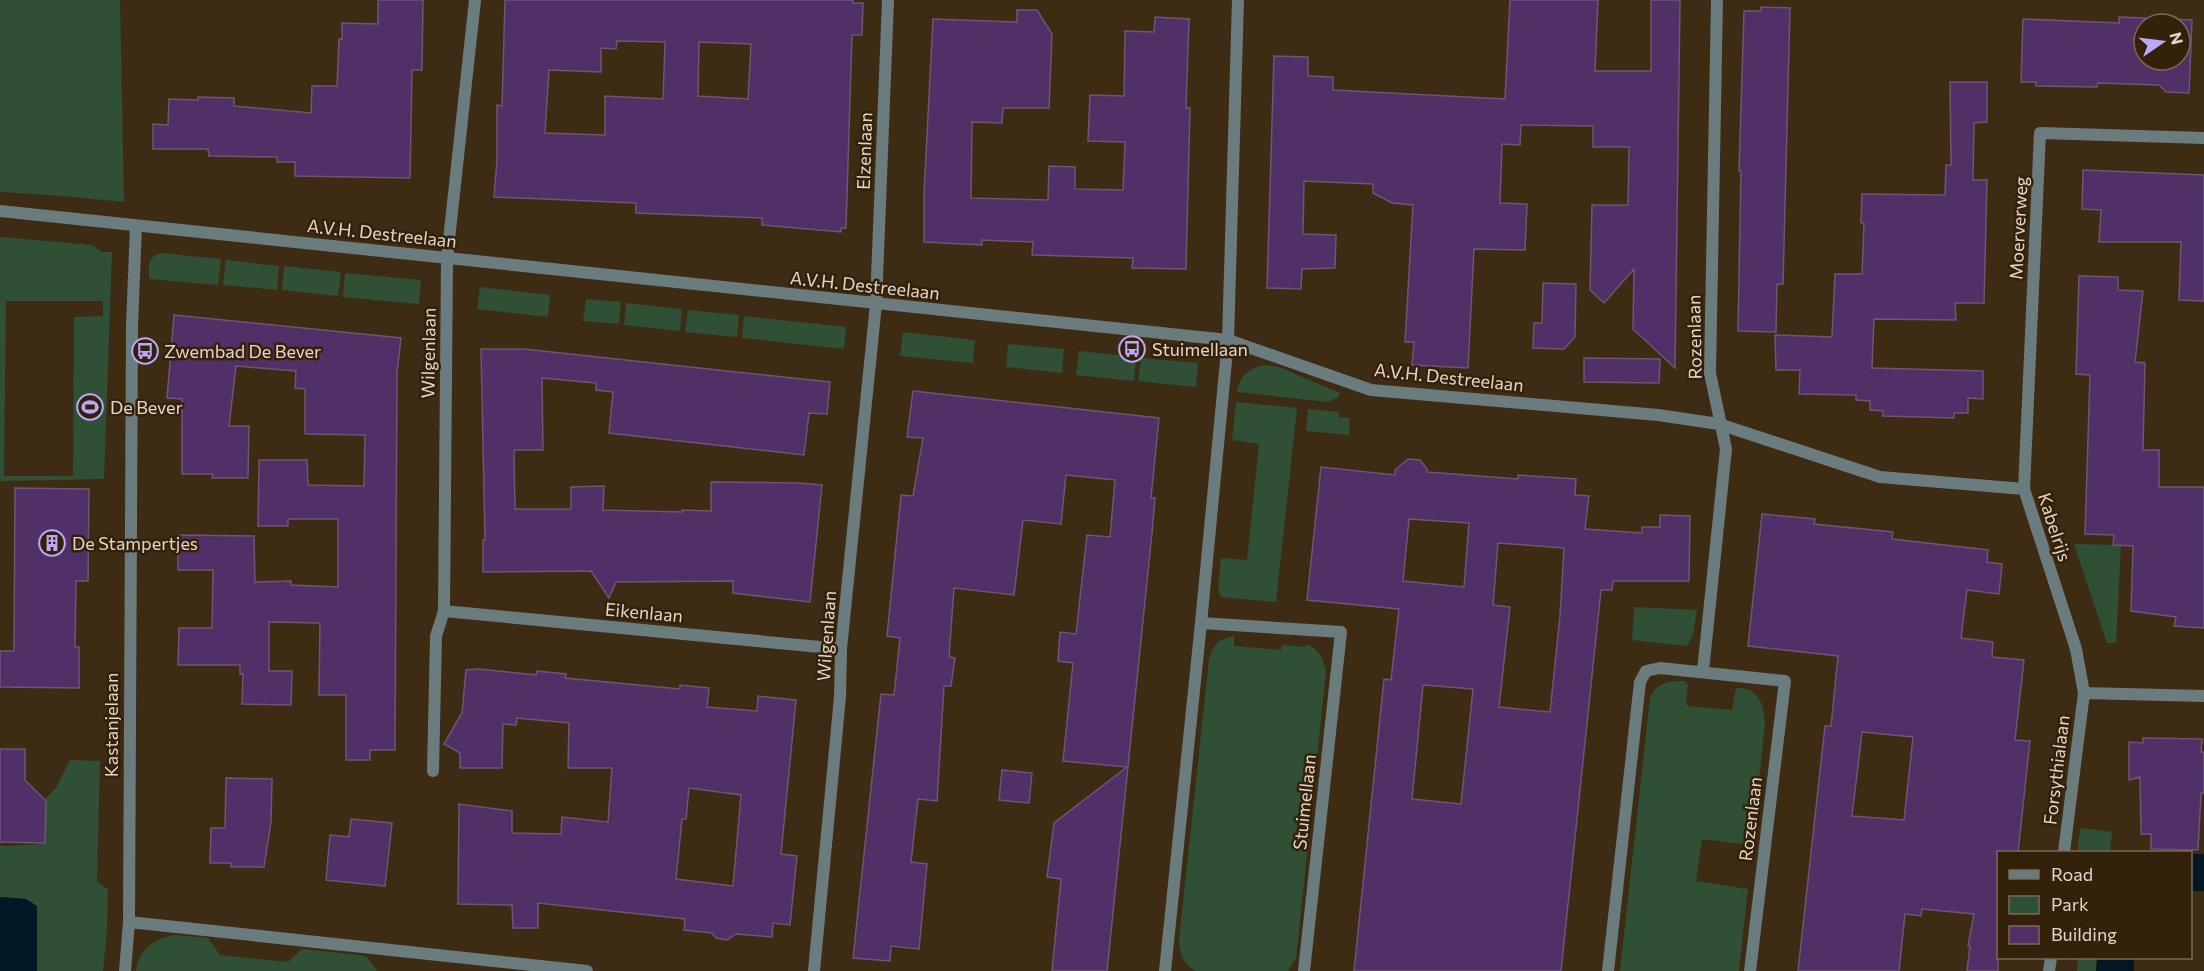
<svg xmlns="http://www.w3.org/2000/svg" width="2204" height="971" viewBox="0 0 2204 971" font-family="Commissioner,sans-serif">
<rect width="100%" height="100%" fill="#3e2b14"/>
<!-- green -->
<path fill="#2f5035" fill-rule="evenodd" d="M0,0H120L124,202L63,196L0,192Z
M0,237L92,245L102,252H112L104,479L0,481ZM6,301H103V316L74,317L73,476H4Z
M161,253L221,259L218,285L149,279C149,267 147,256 161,253Z
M226,260L279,266L277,290L223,285Z
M284,266L341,272L338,296L282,290Z
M345,273L421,280L419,304L343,297Z
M480,287L550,295L548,317L477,309Z
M586,299L621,302L619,324L583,321Z
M626,303L682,309L680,331L624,325Z
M688,310L739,315L737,337L685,332Z
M744,316L846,327L844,349L742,338Z
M903,332L975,340L973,363L900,356Z
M1008,344L1064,349L1062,373L1006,367Z
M1079,351L1136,357L1134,381L1076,375Z
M1141,358L1198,363L1196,387L1138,381Z
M1267,365L1279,367L1340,393L1338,397L1328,402L1237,392C1240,375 1250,367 1267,365Z
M1236,402L1297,408L1276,602L1221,597L1218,587L1221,558L1247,560L1259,444L1232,440Z
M1308,409L1339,412V417L1350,418L1349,435L1306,431Z
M2074,544L2121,545L2116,643H2107Z
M1634,607L1697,610L1693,635L1687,646L1632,640Z
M1234,636V646L1281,650L1282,645L1305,647L1306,644C1319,649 1323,658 1326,671L1296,959L1288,971H1196C1184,964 1180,956 1179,941L1209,659C1213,645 1219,638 1234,636Z
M1685,681L1688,685L1686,702L1688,706L1732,710L1736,688C1758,687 1764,704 1765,722L1753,840L1750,839L1749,845L1702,839L1696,881L1748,889L1739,971H1620L1650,698C1656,682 1670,681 1685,681Z
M70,760L100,761L97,881L108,890L107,930L103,971H37L26,899L0,897V846L46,844L45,799L56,788Z
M2082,828L2112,832L2110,852H2077L2080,830Z
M174,935L208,938L220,955L288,962L302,949L366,956L377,971H136C138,950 154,939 174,935Z
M2078,958H2097L2096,971H2077Z"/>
<!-- water -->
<path fill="#031826" d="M2190,854H2204V891H2191Z
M0,897L26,899L37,906V971H0Z
M2097,958H2134V971H2096Z"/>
<!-- building -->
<path fill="#513067" stroke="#685873" stroke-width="1.5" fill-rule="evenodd" d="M378,0H423L422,70H412L410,178L295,176V162H277V157L209,156L208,149H153V124L168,125L169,99L198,100V97L234,98V106L311,113L312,86H337L339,39H342V23L378,24Z
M505,0H853V3H863L862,35H852L846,228H841V232L762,225V218L636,213V203L494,197L497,160V105L502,106ZM617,41L665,42L663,99L605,96V135L545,133L549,70L601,72V48L616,49ZM699,42L751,44L748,99L698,96Z
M1510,0H1598L1595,71H1651V0H1680L1675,368L1633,329L1634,269L1604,303L1590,290L1592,205H1628L1629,147H1593V126L1521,125L1520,145L1502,144L1500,203L1527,204L1525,250L1474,249L1468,368L1412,365L1414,342H1405L1413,205L1392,203L1373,193V184L1304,181L1303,234L1336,235L1335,268L1302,269L1301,289L1267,288L1274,56L1308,57V76L1333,77V90L1505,99Z
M1761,7L1790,8L1783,284H1777L1776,332L1738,331L1741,171H1739L1744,11H1761Z
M1017,10H1037L1052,34L1049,108H1003L1002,123L972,122L971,198L1048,200L1049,166L1075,167V189L1123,190L1125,142L1088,141L1090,95L1124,96L1125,31L1154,32L1155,17L1189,19L1186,108H1190L1186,269L1132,268L1133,258L1032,255L1033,242L982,240V245L924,242V194L933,19L1017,22Z
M2119,17L2192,20L2189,93L2166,92L2159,85L2098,83L2097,87L2036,86V82H2021L2023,19L2119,23ZM2144,24H2180V60H2144Z
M1950,82H1987V122L1974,123L1973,180H1987L1984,303H1955L1956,320L1874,319L1872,368L1983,371V399L1968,398V413H1954V418L1883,416V411L1870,410V401L1856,400V395L1799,394L1800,370H1776L1775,335L1832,337L1835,274H1862L1864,223H1861L1862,194L1945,195L1946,165H1951Z
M2083,170L2204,175V301L2179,300L2181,242H2099L2101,210L2082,209Z
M2079,276L2118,277V290L2143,291L2135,362L2145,363L2143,450H2159V487H2204V628L2174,626L2176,617L2131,611L2133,546L2113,545L2114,535L2085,534L2090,375L2076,374Z
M1543,283L1576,284L1575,337L1564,349L1533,348L1534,323H1542Z
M174,315L401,338L397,373L395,750H370V760H346V695H319L320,623L269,622V671H292L291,705L242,704L243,674H240V665H178L179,628H212L213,570H178V535L254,536L255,582L291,581V585L338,587V519H288V526H258L259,460H307L308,485L364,486L365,435L305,434V389L295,388L296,371L236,366L229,426H249L248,478H212L213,474H182V399L167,398Z
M481,349H524L830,382L827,414L809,413L804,455L609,433L613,392L596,390V383L542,378L543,450H514L515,509H571V487L604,486L603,510L682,512V510L711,511V482L798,483L822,485L810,602L733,593V581L616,582L609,598L591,571L483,572V540H485Z
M1584,358L1660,359L1659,383L1584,382Z
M913,391L1159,418L1151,498H1155L1152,533L1107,971H1052L1061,879L1047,877L1054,823L1127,767L1063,761L1073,663L1058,661L1060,632L1076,634L1087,535L1110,537L1115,480L1066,475L1061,524L1023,520L1014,595L954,588L949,657L955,658L951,686H944L937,801L918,799L911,862L927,864L919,949L891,946L890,961L853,958L881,694L894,695L900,638L887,636L901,495L913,496L923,438L907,437Z
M1408,459L1420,460L1427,469V472L1518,479V475L1576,479L1575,495L1589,496L1585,529L1642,533V527H1660V515L1690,516L1689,581H1613L1612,590H1601L1561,971H1354L1384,679L1391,680L1399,609L1307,600L1321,467L1395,475V470ZM1409,519L1469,523L1464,587L1403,581ZM1498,543L1564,548L1560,616L1550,712L1499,707L1510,607L1493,605ZM1423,685L1473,689L1461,804L1412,799Z
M15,488L89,489L88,581H76L75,647H79V688L0,687V651H14Z
M1762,514L1815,519L1814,524L1893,532L1892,539L1988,550L1987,562L2002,564L1999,594L1967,590L1961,638L1993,642L1992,657L2024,660L2015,740L2030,741L2018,852H1998V971H1967L1970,946H1968L1974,914L1922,909L1921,916L1905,914L1899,971H1798L1825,726H1831L1838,656L1748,646ZM1862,732L1913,737L1904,820L1852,816Z
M479,669L536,675L537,671L566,674L565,678L680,689V685L709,688L707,707L757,711L758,696L796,700L781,854L797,856L790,925L773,923L772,937L736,934L727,940L716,938L712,933L684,930L685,919L538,903V928H513L512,905L458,904L459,804L512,811V833L561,834L562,817L608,822L612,768H568L569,723L517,718L516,725L503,724L502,768H460V753L444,744L462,713L466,670ZM689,788L741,795L733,886L676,879L682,819H686Z
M2143,738L2202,739L2201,752H2204V793H2201L2198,850L2151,849V834H2141L2140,777L2129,780V742L2143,743Z
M0,749H25V780L46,801L45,843L0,842Z
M1002,770L1032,773L1029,803L999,800Z
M226,778L272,779L271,822L264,867H231V863H210L211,828H225Z
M351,819L392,823L385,886L326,880L330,835L349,837Z"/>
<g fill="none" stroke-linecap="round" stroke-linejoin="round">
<!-- minor -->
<path stroke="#6b7c7f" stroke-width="12" d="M0,211L1228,340L1371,390L1658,415L1719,424L1880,477L2024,489L2076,649L2084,693L2204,696
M2024,489L2040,133L2204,138
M444,611L841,649
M1201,623L1228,340L1238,0
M1703,671L1726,449L1710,373L1717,0
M433,771L436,636L444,611L447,258L475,0
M2064,852L2084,693
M129,922L587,971
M125,971L129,922L132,326L136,226
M814,971L840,697L841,649L876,304L888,0
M1165,971L1201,623L1341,632L1304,971
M1608,971L1640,682L1646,671L1660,668L1785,681L1750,971
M2049,971L2051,958"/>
</g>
<!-- icons -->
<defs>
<g id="bus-ring" transform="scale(1.35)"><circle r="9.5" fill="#34210a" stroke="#b9aaf7" stroke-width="1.5"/><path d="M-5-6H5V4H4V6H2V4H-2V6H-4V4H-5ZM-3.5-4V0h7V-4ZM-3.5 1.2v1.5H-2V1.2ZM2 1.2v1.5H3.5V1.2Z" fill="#b9aaf7"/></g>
<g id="stadium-ring" transform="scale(1.35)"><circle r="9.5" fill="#34210a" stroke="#b9aaf7" stroke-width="1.5"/><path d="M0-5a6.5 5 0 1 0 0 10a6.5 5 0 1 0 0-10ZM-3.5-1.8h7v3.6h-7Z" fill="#b9aaf7"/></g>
<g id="building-ring" transform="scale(1.35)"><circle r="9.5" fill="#34210a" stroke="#b9aaf7" stroke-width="1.5"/><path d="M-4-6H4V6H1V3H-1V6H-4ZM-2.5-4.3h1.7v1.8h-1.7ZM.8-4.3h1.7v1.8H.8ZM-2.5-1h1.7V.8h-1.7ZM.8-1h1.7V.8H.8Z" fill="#b9aaf7"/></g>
</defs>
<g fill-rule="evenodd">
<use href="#bus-ring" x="1132" y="349"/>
<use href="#bus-ring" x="145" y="351"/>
<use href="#stadium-ring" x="90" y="407"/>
<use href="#building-ring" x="52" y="543"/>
</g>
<g text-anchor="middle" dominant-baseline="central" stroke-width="5" stroke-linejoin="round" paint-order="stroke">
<!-- street labels -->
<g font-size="18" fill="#e2d5c8" stroke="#34210a">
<text transform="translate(864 151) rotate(-88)">Elzenlaan</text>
<text transform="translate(2018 228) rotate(-87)">Moerverweg</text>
<text transform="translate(382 233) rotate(6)">A.V.H. Destreelaan</text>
<text transform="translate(865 285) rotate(6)">A.V.H. Destreelaan</text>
<text transform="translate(1694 337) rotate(-91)">Rozenlaan</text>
<text transform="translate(428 353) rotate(-89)">Wilgenlaan</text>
<text transform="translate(1449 377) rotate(6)">A.V.H. Destreelaan</text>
<text transform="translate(2055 527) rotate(72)">Kabelrijs</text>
<text transform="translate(644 612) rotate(5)">Eikenlaan</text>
<text transform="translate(826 636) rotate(-86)">Wilgenlaan</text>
<text transform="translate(111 725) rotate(-90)">Kastanjelaan</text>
<text transform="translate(2056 770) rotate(-83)">Forsythialaan</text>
<text transform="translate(1304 802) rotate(-84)">Stuimellaan</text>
<text transform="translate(1750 819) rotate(-83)">Rozenlaan</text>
</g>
<!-- poi labels -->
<g font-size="18" fill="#e2d5c8" stroke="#34210a" text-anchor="start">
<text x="1152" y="349">Stuimellaan</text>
<text x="164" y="351">Zwembad De Bever</text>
<text x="110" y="407">De Bever</text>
<text x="72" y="543">De Stampertjes</text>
</g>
</g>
<!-- legend -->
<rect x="1997" y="851" width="195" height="108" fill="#34210a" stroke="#7a6956" stroke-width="1.5"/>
<rect x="2009" y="870" width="30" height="9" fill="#6b7c7f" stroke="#7a6956" stroke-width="1.5"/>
<text x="2051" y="881" font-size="18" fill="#e2d5c8">Road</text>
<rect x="2009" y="896" width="30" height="18" fill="#2f5035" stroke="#7a6956" stroke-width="1.5"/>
<text x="2051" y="911" font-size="18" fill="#e2d5c8">Park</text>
<rect x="2009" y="926" width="30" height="18" fill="#513067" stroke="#7a6956" stroke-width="1.5"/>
<text x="2051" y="941" font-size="18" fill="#e2d5c8">Building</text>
<!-- north arrow -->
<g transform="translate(2162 42) rotate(76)"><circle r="28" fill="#34210a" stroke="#7a6956" stroke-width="1.5"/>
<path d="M0-4.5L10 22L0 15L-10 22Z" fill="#b9aaf7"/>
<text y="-9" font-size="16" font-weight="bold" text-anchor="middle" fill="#e2d5c8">N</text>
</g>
</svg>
